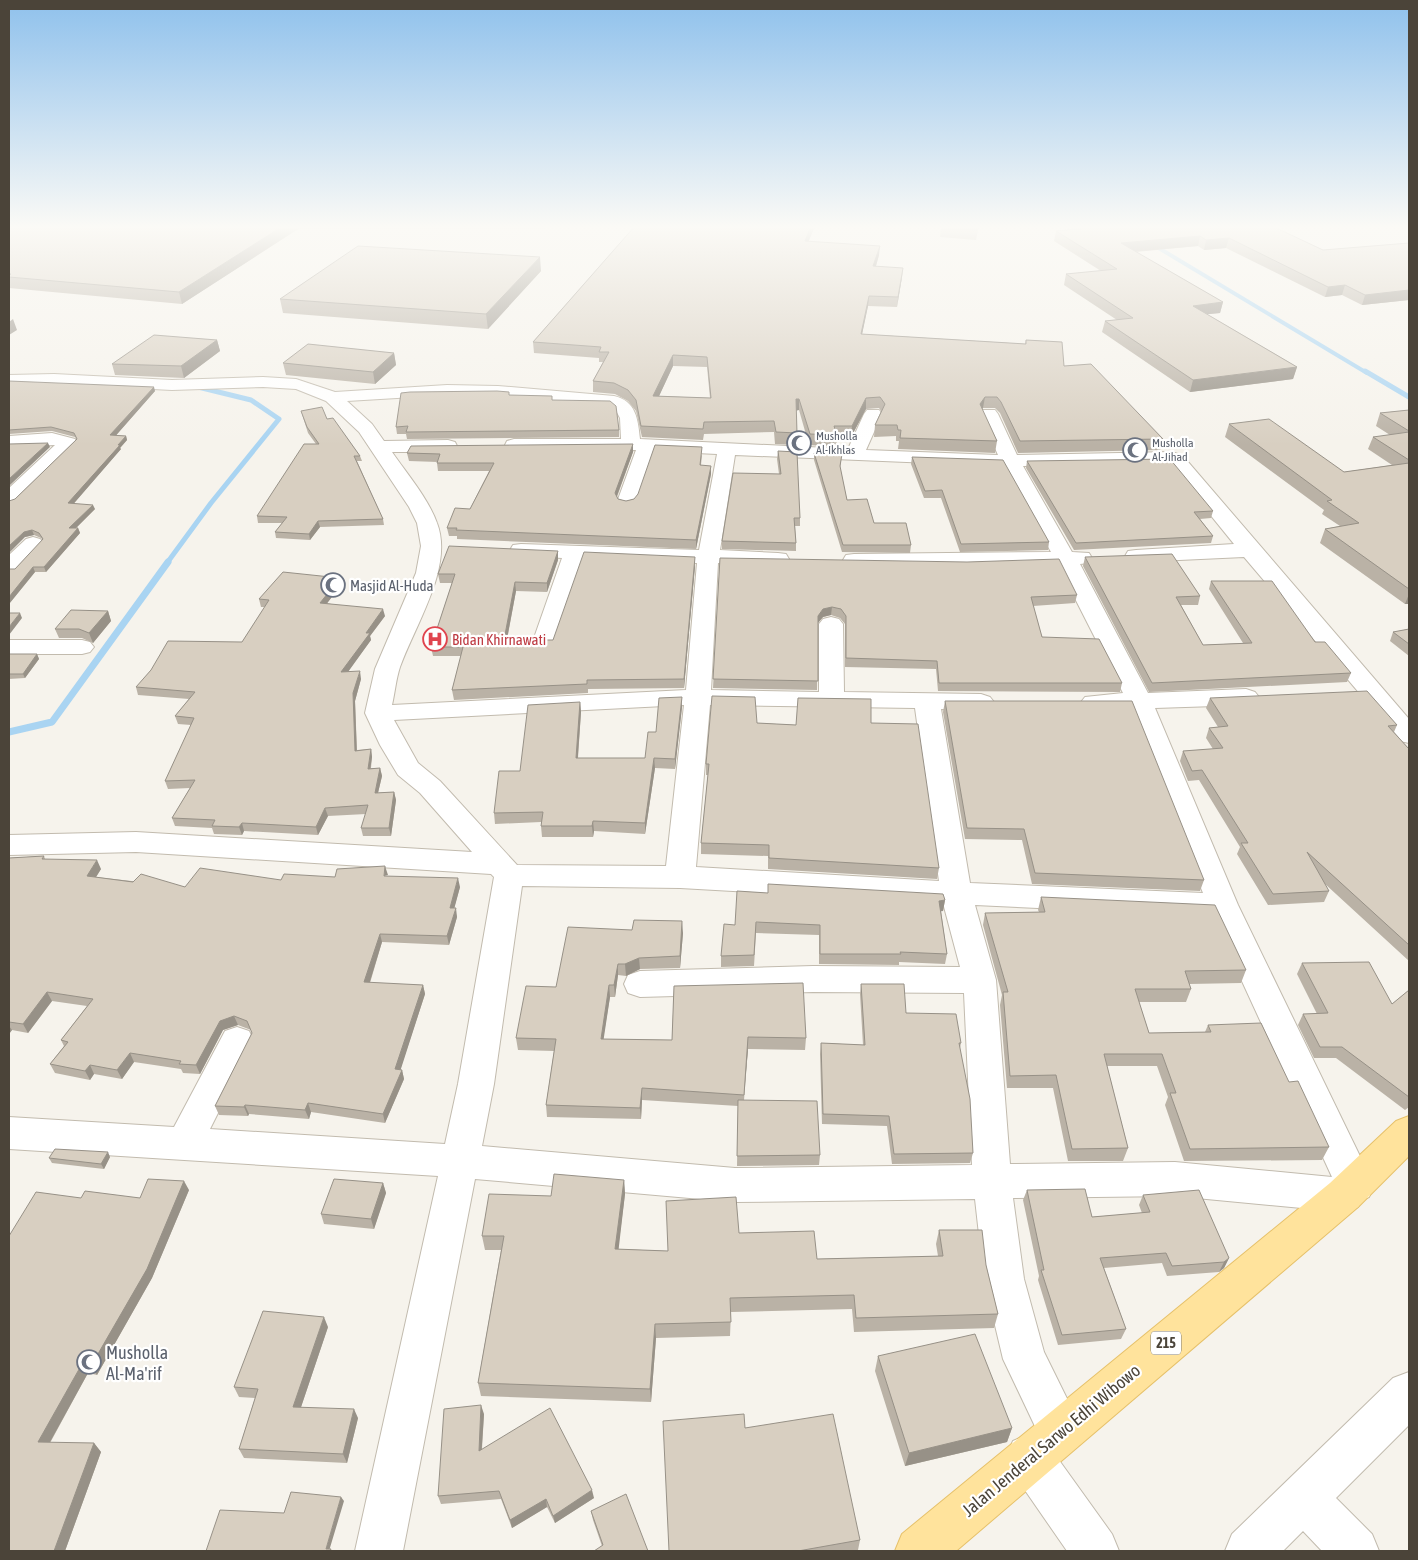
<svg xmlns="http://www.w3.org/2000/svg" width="1418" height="1560" viewBox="0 0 1418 1560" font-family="'Asap Condensed',sans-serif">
<rect width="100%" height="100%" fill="#f6f3ec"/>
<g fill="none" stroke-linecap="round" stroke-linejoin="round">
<!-- stream-far2 -->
<path stroke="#a9d4f2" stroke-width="4" d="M1152,244L1367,373"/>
<!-- stream-far1 -->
<path stroke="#a9d4f2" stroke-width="5" d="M1365,371L1409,397
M167,563L211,503L279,419L251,400L198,387"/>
<!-- stream -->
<path stroke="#a9d4f2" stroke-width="7" d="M9,732L52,722L168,562"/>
<!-- minor casing -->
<g stroke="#c2bbae" stroke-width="2">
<path id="minor" d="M54,374L172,380L263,377L296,379L335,392L447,385L498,386L614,396C636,401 638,419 640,439L848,449L864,414L867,410H879L882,414L866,450L998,455L980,414L983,410H995L998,414L1017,455L1172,452L1183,456L1409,719V743L1400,741L1244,557L1136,562L1128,561L1125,556L1128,551L1136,550L1234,544L1169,464L1023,466L1072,552L1089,553L1092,558L1089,563L1080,564L1148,693L1246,689L1255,692L1259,697L1255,702L1246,705L1155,708L1238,905L1374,1185L1369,1197L1361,1200L1358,1207L1344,1212L1175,1196L1013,1198L1024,1279L1044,1352L1083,1431L1077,1447L1061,1453L1051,1449L1112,1534L1119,1551H1067L1013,1473L1006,1457L1013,1441L1029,1434L1041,1439L1003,1359L984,1279L975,1199L735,1202L475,1179L403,1551H355L438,1176L9,1149V1117L174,1127L225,1031L237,1027L249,1031L254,1041L210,1129L445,1144L458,1084L494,877L491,874L136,852L9,855V835L136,832L472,852L420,793L398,775L380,745L365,713L375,669L416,573L421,546L417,523L409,507L359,432L326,401L296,389L263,387L172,390L54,384L9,385V375ZM447,395L498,396L614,407L620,418L621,439H514L507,441L505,445L507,449L514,451L636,450L617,502L620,506L627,508L634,506L637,502L654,451L717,454L699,550L521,544L513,545L510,550L513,555L562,558L535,635L539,640L547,642L555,640L559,635L583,559L697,563L686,690L392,705C395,692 396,679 400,667C415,625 454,567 437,523C428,498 407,474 392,452H448L455,450L457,446L455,442L448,440L384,441L372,424L347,401ZM735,455L1003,466L1051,552L854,554L846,555L843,560L846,565L854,566L1058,565L1123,693L1085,697L1081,702L1085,707L1094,710L1130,708L1203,893L970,883L941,709L981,710L990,707L994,702L990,697L981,694L844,692L843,624L839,619L831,617L823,619L819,624V692L711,690L718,563L778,565L786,564L789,559L786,554L778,553L720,550ZM684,705L666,866L517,865L440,781L418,763L394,720ZM710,705L915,708L939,881L696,867ZM522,886L680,888L943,903L960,967L813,966L640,971L628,975L624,984L628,993L640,997L813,992L964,993L972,1165L735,1168L482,1146L494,1084ZM975,905L1212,916L1332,1177L1175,1162L1010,1164L996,980Z
M52,433L75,439L77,443L16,502L9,504V488L55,445L9,447V436Z
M33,537L40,539L44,543L17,572L9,573V555L26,539Z
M9,640H82L90,642L94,647L90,652L82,654H9Z
M1409,1372V1425L1336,1498L1372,1534L1379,1551H1322L1303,1531L1283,1551H1225L1232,1534L1393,1378Z"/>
</g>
<!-- major casing -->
<g stroke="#e6c16a" stroke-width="2">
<path id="major" d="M1409,1116V1156L1358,1207L956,1551H895L902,1534L1330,1183L1396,1121Z"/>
</g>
<!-- minor -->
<use href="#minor" fill="#fff" fill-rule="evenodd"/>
<!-- major -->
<use href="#major" fill="#ffe39c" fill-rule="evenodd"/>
</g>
<!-- wall -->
<path fill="#bab2a6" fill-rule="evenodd" d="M9,226H544L543,229H485V228L484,229H298L182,304L9,288Z
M635,226H815L808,241L879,255L876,266L902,277L897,307L868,306L862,334L1025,344L1026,340L1064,366L1163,439L1160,450L1018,453L1000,413L995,408H983L982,409L997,441L995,453L898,449L899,441H896V436L874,437L875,425L881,411L879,408L866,409L851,437H837L836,447L809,445L799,410H796L797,433V445L775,444L774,432L704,434L703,440L642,437L636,411L628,401L615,394L593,392V381L603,362H599V358L534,353L533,342ZM673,366L707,367L710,398L659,396Z
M941,226H979L976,240L940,237Z
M1068,226H1272L1323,250L1409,243V300L1362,305L1342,295L1325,297L1226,248L1204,250L1198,246L1136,252L1223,302L1220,313L1207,314L1297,367L1293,379L1190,392L1102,332L1105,321L1117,320L1064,285L1066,274L1101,271L1054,241L1056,231L1074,230Z
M541,271L488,329L283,313L280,299Z
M217,340L220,351L184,378L115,375L112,364Z
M394,353L396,365L375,384L286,375L283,363Z
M9,381L155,391L116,435L126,436L127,440L120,448L121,449L73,504L95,509L76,528H78L80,533L46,572H35L9,604V569H15L43,540L41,538L34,535L25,537L15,499L77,439L75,437L52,431L9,434V435Z
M509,392V395L552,400L619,430V437L407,439L406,434H397L396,427Z
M1409,410V604H1405L1320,543L1325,529L1340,526L1322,514L1324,510L1225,437L1229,424L1344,472L1392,465L1368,449L1373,437L1390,435L1376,426L1380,413Z
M301,411L327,419L360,456L362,461H357L383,519L384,525L320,527L310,540L276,538L275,532L282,523H258L257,516L316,444L308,433Z
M778,451L800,518V526H795L796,543V551L722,549V541L779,474L777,459Z
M633,452L617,497L618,499L626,501L634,499L702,455L701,465L711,474L696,549L457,539V536H449L447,528L470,509L489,471H438L437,463L438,462L409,461L407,453Z
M814,453L841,461L840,468L847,500L874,523L911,545L910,553L842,552L814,460Z
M912,457L1049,542L1048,550L960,552L941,498H924L911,464Z
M1027,461L1213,511L1211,518L1200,519L1213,536L1211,543L1074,550L1026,468Z
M558,551V560L547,592L516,591L507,640H553L695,566L684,688L588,689V693L454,700L452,690L461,656H433L431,647L452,583H440L438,574Z
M1085,557L1200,596L1198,605H1181L1203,645L1243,643L1209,589L1211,581L1315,642L1351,673L1347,682L1149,692L1083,566Z
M720,558L1077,595L1075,603L1033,606L1042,637L1122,683L1120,692L938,691L936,669L845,667V624L840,618L831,615L823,617L818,623L817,690L713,688Z
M340,578L341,585L327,603L385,616L370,636L371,640L348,671L361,679L355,701L357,750L371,749L372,757L371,768H380L382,776L378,793L394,792L396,800L391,836H363L361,828L366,814L328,816L318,835L244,831L242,835L214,834L212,828L175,826L172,818L190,788L168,789L165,781L191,725L178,724L175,716L189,699L138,695L136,687L242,642L265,607H261L259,599Z
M108,611L111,621L93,643L82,638H59L55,629Z
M1409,629V656L1390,641L1393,632Z
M9,654H37L39,659L25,678L9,679Z
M1210,698L1397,725L1394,732L1409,749V961L1324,883L1329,891L1324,902L1268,905L1237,854L1240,847L1199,780L1188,781L1180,761L1183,751L1213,749L1206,738L1209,728L1218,727L1206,708Z
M945,701L1204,880L1200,891L1032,884L1022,840L965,839L943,712Z
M580,702L581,712L578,758H645L656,732L682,707L675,769L655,768L645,834L594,831L593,837H542L541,826V822L495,824L494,813L520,771Z
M757,723L796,725L871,723L939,868L937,879L768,869V856L701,854V843L708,775H706V764Z
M44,856L45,859L101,869L96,877L185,887L335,877L387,876L460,887L454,908L457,917L449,945L382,942L370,983L423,985L425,994L400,1070H402L404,1079L385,1123L311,1112L309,1119L249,1114L248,1116L219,1115L215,1106L252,1033L251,1030L238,1025L223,1030L200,1074L183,1073L181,1069L134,1062L122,1079L94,1074L90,1080L55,1073L50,1064L64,1046L61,1040L87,1006L52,1001L28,1033L12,1030L9,1034V858Z
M1041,897L1246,970L1241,983L1189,984L1191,989L1186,1002H1139L1149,1033L1205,1032L1208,1025L1289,1082L1329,1147L1322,1160L1184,1161L1165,1105L1168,1097L1157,1066H1107L1128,1148L1123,1161H1068L1053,1088H1007L1000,1005L1002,995L983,925L985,913L1039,912L1038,910Z
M945,900L943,911H941L947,954L945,964L899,962V965L819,964V935L756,933L754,966L721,967V956L735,925Z
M683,933L680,968L640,969L626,976L618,975L615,997H610L603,1039L672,1040L674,986L806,1038L805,1050L748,1049L744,1100L820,1155L819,1165L737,1166L738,1106L642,1100L641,1119L547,1117L546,1105L554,1051L518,1050L516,1038L556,987Z
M1302,963L1392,1004L1409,990V1107L1405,1110L1336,1058H1314L1298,1025L1303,1014H1317L1297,974Z
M861,984L906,1013L961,1043L960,1048L973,1153L970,1163L892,1164L887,1126L822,1124L820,1054L821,1043L863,1045L860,994Z
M110,1157L104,1169L52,1163L49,1158Z
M624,1180L625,1194L618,1249L668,1251L739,1233L817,1259L938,1256L936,1244L939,1230L986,1265L998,1314L994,1328L854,1332L852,1309L731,1312L730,1336L656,1338L651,1402L481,1396L478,1383L501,1250H485L482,1236L551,1196Z
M383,1183L386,1193L374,1229L324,1224L321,1214Z
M189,1190L152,1278L97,1375L88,1373L50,1443H94L101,1452L65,1551H9L81,1198H140Z
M1027,1190L1092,1217L1142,1213L1139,1205L1143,1195L1229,1258L1224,1268L1219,1272L1167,1276L1162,1263L1104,1268L1126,1329L1121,1339L1058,1345L1038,1280L1039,1276L1023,1200Z
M328,1327L301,1407L358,1418L347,1463L244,1458L239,1449L255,1398L239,1397L234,1387Z
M878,1356L1012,1428L1007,1442L905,1466L875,1371Z
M484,1414L482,1449L594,1498L555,1523L547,1507L512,1528L501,1499L441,1504L438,1496Z
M745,1428L860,1540L858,1550L853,1551H669Z
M591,1511L648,1551L602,1546L593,1520Z"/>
<!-- shaded-wall -->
<path fill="#979187" d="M283,226H298V229L182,304L179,292Z
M811,226H815L805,250V241Z
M1200,236L1198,246L1119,253L1121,243Z
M1229,238L1226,248L1204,250L1206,240Z
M880,246L879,255L873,276V266Z
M540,257L541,271L488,329L486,314Z
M903,268L902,277L897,307L898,297Z
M1345,285L1342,295L1325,297L1328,287Z
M1409,290V300L1362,305L1365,295Z
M869,296L868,306L860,344L861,334Z
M1223,302L1220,313L1190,316L1193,306Z
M13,319L17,330L9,335V322Z
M217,340L220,351L184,378L181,366Z
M394,353L396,365L375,384L373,372Z
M673,355V366L654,407L653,396Z
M1297,367L1293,379L1190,392L1193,380Z
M154,387L155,391L112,440L110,435Z
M985,397L983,408L978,415L980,404Z
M866,398V409L851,437L852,426Z
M796,399H799V410L795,411Z
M126,436L127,440L120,448L121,449L70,508L68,503Z
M48,443L50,447L9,486V479Z
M633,444V452L615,501V493Z
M711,466V474L696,549V540Z
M93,505L95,509L71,533L69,528Z
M318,521L320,527L310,540L309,534Z
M78,528L80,533L46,572L44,567Z
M32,530L34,535L25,537L9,553V546L24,532Z
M558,551V560L547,592V583Z
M695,557V566L684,688V679Z
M33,567L35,572L9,604V597Z
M340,578L341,585L322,610L320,603Z
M515,582L516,591L505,649L504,640Z
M1409,594V604H1405Z
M832,607L831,615L823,617L817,624L818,616L823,609Z
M383,609L385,616L370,636L371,640L343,679L341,672L366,633Z
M108,611L111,621L93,643L89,633Z
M20,613L22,618L9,635V627Z
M37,654L39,659L25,678L23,674Z
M360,671L361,679L355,701L357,758L355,751L353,693Z
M682,697V707L675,769V759Z
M580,702L581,712L577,768L576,758Z
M371,749L372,757L369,777L368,769Z
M654,758L655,768L645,834V823Z
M380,768L382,776L376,801L375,793Z
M394,792L396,800L391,836L389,828Z
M325,808L328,816L318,835L316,827Z
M593,821L594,831L593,837L592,826Z
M242,823L244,831L242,835L239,827Z
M97,860L101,869L91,885L87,876Z
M385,866L388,875L384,876Z
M458,878L460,887L452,917L450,908Z
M945,900L943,911L937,912L939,901Z
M456,908L457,917L449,945L447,936Z
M682,921L683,933L680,968V956Z
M380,934L382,942L367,991L364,982Z
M639,958L640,969L626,976L625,964Z
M618,964V975L615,997L614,985Z
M423,985L425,994L398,1078L395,1069Z
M609,985L610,997L602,1050L601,1039Z
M47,992L52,1001L28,1033L23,1024Z
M234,1016L238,1025L223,1030L200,1074L196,1065L220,1021Z
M9,1026L12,1030L9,1034Z
M748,1037V1049L743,1106L744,1095Z
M130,1053L134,1062L122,1079L117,1070Z
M90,1065L94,1074L90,1080L85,1071Z
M402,1070L404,1079L385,1123L383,1114Z
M642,1088V1100L641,1119L640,1108Z
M308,1103L311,1112L309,1119L305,1110Z
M245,1105L249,1114L248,1116L244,1107Z
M108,1152L110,1157L104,1169L101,1164Z
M624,1180L625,1194L617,1263L615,1249Z
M184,1181L189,1190L152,1278L97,1375L91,1366Z
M383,1183L386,1193L374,1229L371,1219Z
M1229,1258L1224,1268L1219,1272L1224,1262Z
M324,1317L328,1327L298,1416L293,1407Z
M655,1324L656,1338L651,1402L650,1389Z
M82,1364L88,1373L45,1451L38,1442Z
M481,1405L484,1414L481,1459L479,1451Z
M354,1409L358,1418L347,1463L343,1454Z
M1012,1428L1007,1442L905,1466L909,1453Z
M94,1443L101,1452L65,1551H54Z
M592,1490L594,1498L555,1523L553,1516Z
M341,1497L344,1501L329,1551L326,1549Z
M546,1499L547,1507L512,1528L510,1520Z"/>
<!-- building -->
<path fill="#d8cfc1" stroke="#979187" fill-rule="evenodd" d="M9,226H283L179,292L9,277V275L11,274H9Z
M635,226H811L805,241L880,246L873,266L903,268L898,297L869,296L861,334L1026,344V340L1062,342L1064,366L1091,364L1163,439L1020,441L1001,402L997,397H985L980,404L997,441L900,438L901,430H898L897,425H875L885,404L880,397L866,398L852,426H834L837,435L810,434L799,399H796L797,433L776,432L774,421L704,422L703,429L641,426L636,400L628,390L614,383L593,381L609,352H599L601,347L533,342ZM673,355L707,357L711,398L653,396Z
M941,226H978L977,230L941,228Z
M1086,226H1272L1323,250L1409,243V290L1365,295L1345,285L1328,287L1229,238L1206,240L1200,236L1121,243L1223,302L1193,306L1297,367L1193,380L1105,321L1133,318L1066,274L1117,269L1056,231L1090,228Z
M358,246L540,257L486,314L280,299Z
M154,335L217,340L181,366L112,364Z
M308,344L394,353L373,372L283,363Z
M9,381L154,387L110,435L126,436L118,445H120L68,503L93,505L69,528H78L44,567H33L9,597V569H15L43,539L39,533L32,530L24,532L9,546V501L15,499L77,439L74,433L51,427L9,430Z
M497,391L509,392V395L552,396V400L610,401L616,406L619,430L406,432L408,426L396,427L401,393L410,392Z
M322,407L327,419L333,418L360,456H354L383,519L318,521L309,534L275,532L287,517L257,516L304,444H319L307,427L301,411Z
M1409,410V431L1380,413Z
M1269,419L1344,472L1409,463V589L1325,529L1359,523L1327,501L1332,500L1229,424Z
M1409,432V460L1373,437Z
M48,443L9,479V444Z
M633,444L615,493L618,499L626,501L634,499L638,494L655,445L702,447L700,465L711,466L696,540L456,530L457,528H447L455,508L470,509L494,463H437L440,454L407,453L411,446Z
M778,451L797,452L800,518H794L796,543L722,541L733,473L781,474Z
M814,453L842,454L840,466L847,500L867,499L874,523H906L911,545H843Z
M912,457L1003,460L1049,542L961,544L942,490L925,491Z
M1170,459L1213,511L1194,512L1213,536L1076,543L1027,461Z
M449,546L558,551L547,583L515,582L504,640H553L584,552L695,557L684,679L587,680V684L452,690L463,647H431L455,574H438Z
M1172,554L1200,596L1176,597L1203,645L1252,643L1211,581H1272L1315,642H1325L1351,673L1152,683L1085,557Z
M720,558L967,562L1059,559L1077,595L1031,597L1042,637L1099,639L1122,683H939L937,661L846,658V616L841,609L832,607L823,609L818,616V681L713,679Z
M283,572L340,578L320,603L383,609L366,633H370L341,672L360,671L353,693L355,751L371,749L368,769L380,768L375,793L394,792L389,828H361L368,805L325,808L316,827L242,823L239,827L212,826L215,820L172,818L195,780L165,781L194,718L175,716L195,692L136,687L151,670L168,641L242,642L269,600L259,599Z
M71,610L108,611L89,633L79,629H55Z
M9,613H20L9,627Z
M1409,629V644L1393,632Z
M9,654H37L23,674H9Z
M1367,691L1397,725L1388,726L1409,749V945L1307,852L1329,891L1273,894L1241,843H1248L1202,770L1192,771L1183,751L1223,748L1209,728L1228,726L1210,698Z
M712,696L755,697L757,723L796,725L798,698L871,699V723L918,724L939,868L769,858V845L701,843L709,764H706Z
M682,697L675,759L654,758L645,823L593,821L592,826H541L543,812L494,813L499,771H520L528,705L580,702L576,758H645L648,732H656L659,698Z
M945,701H1132L1204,880L1035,873L1024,829L967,828Z
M44,856L42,859L97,860L87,876L133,882L141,874L185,887L200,868L281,880L284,874L335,877L337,869L385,866L384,876L458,878L450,908H456L447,936L380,934L364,982L423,985L395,1069L402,1070L383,1114L308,1103L305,1110L245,1105L244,1107L215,1106L252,1033L247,1021L234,1016L220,1021L196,1065L179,1064L181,1061L130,1053L117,1070L90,1065L85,1071L50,1064L68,1042L61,1040L93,999L47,992L23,1024L9,1022V858Z
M768,884L943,894L945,900L939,901L947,954L900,952L901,954H820V925L756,922L754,955L721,956L724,924L735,925L737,891L768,893Z
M1041,897L1215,905L1246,970L1185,971L1191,989H1135L1149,1033L1211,1032L1208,1025L1261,1023L1289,1082L1298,1081L1329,1147L1190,1149L1170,1093H1176L1162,1054H1104L1128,1148L1072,1149L1056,1075L1010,1076L1003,992H1008L985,913L1045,912Z
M634,920L682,921L680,956L639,958L625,964H618L614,985H609L601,1039L672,1040L674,986L803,983L806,1038L748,1037L744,1095L642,1088L640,1108L546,1105L556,1039L516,1038L526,986L556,987L568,927L632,930Z
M1369,962L1392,1004L1409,990V1097L1342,1047H1320L1303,1014L1328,1013L1302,963Z
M861,984H904L906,1013L956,1014L961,1043H959L970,1099L973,1153L894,1154L889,1116L823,1114L821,1043L865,1045Z
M738,1100L817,1101L820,1155L737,1156Z
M55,1149L108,1152L101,1164L49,1158Z
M554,1174L624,1180L615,1249L668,1251L666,1201L736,1197L739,1233L814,1231L817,1259L943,1256L939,1230H982L986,1265L998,1314L856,1318L854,1295L730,1298L731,1322L655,1324L650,1389L478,1383L504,1236H482L489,1194L551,1196Z
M148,1179L184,1181L147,1269L91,1366L82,1364L38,1442L94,1443L54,1551H9V1236L36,1192L81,1198L85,1191L140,1198Z
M334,1179L383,1183L371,1219L321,1214Z
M1085,1189L1092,1217L1150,1212L1143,1195L1199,1190L1229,1258L1224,1262L1172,1266L1166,1253L1100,1258L1126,1329L1062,1335L1041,1270H1044L1027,1190Z
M263,1311L324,1317L293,1407L354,1409L343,1454L239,1449L258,1389L234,1387Z
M975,1334L1012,1428L909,1453L878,1356Z
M481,1405L479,1451L550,1408L592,1490L553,1516L546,1499L510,1520L499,1491L438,1496L444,1409Z
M744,1414L745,1428L833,1414L860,1540L798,1551H669L663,1421Z
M291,1492L341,1497L326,1549H331L330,1551H206L220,1510L284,1513Z
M626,1494L648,1551H594L603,1545L591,1511Z"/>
<!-- sky -->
<linearGradient id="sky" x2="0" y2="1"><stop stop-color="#8fc1ec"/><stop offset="0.51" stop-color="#fbfaf6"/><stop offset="1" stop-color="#fbfaf6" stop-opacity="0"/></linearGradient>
<rect width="1418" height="445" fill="url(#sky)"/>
<!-- icons -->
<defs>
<g id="mosque-ring" transform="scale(1.25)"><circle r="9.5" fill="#fff" stroke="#6b7280" stroke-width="1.5"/><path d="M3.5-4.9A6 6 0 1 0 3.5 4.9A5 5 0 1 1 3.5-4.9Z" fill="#6b7280"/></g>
<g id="hospital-ring" transform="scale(1.25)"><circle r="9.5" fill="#fff" stroke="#e0444e" stroke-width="1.5"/><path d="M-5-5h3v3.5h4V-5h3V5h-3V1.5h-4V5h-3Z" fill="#e0444e"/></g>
</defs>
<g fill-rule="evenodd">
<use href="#mosque-ring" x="799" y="443"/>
<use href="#mosque-ring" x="1135" y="450"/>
<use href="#mosque-ring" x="333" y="585"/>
<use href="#hospital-ring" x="435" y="639"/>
<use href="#mosque-ring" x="89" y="1362"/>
</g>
<g text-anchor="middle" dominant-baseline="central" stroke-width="4.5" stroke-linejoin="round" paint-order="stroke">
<!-- far-worship labels -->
<g font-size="12" fill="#5b616d" stroke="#fff" text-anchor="start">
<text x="816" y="436">Musholla<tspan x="816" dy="14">Al-Ikhlas</tspan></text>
<text x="1152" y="443">Musholla<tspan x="1152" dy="14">Al-Jihad</tspan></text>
</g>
<!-- shield labels -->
<rect fill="#fff" stroke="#817c74" stroke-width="1" x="1151" y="1331.5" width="30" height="23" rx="4"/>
<g font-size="14" font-weight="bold" fill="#4b4439">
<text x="1166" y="1343">215</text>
</g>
<!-- worship labels -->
<g font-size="15" fill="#5b616d" stroke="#fff" text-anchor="start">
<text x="350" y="585">Masjid Al-Huda</text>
</g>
<!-- health labels -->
<g font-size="15" fill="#be3a42" stroke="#fff" text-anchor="start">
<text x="452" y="639">Bidan Khirnawati</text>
</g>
<!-- near-worship labels -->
<g font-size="18" fill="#5b616d" stroke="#fff" text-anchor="start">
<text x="106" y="1352">Musholla<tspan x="106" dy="21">Al-Ma'rif</tspan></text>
</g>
<!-- near-street labels -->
<g font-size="18" fill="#4b4439" stroke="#fff">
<text transform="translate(1051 1440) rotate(-40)">Jalan Jenderal Sarwo Edhi Wibowo</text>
</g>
</g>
<!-- border -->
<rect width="1418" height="1560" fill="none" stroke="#4b4439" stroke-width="20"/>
</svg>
